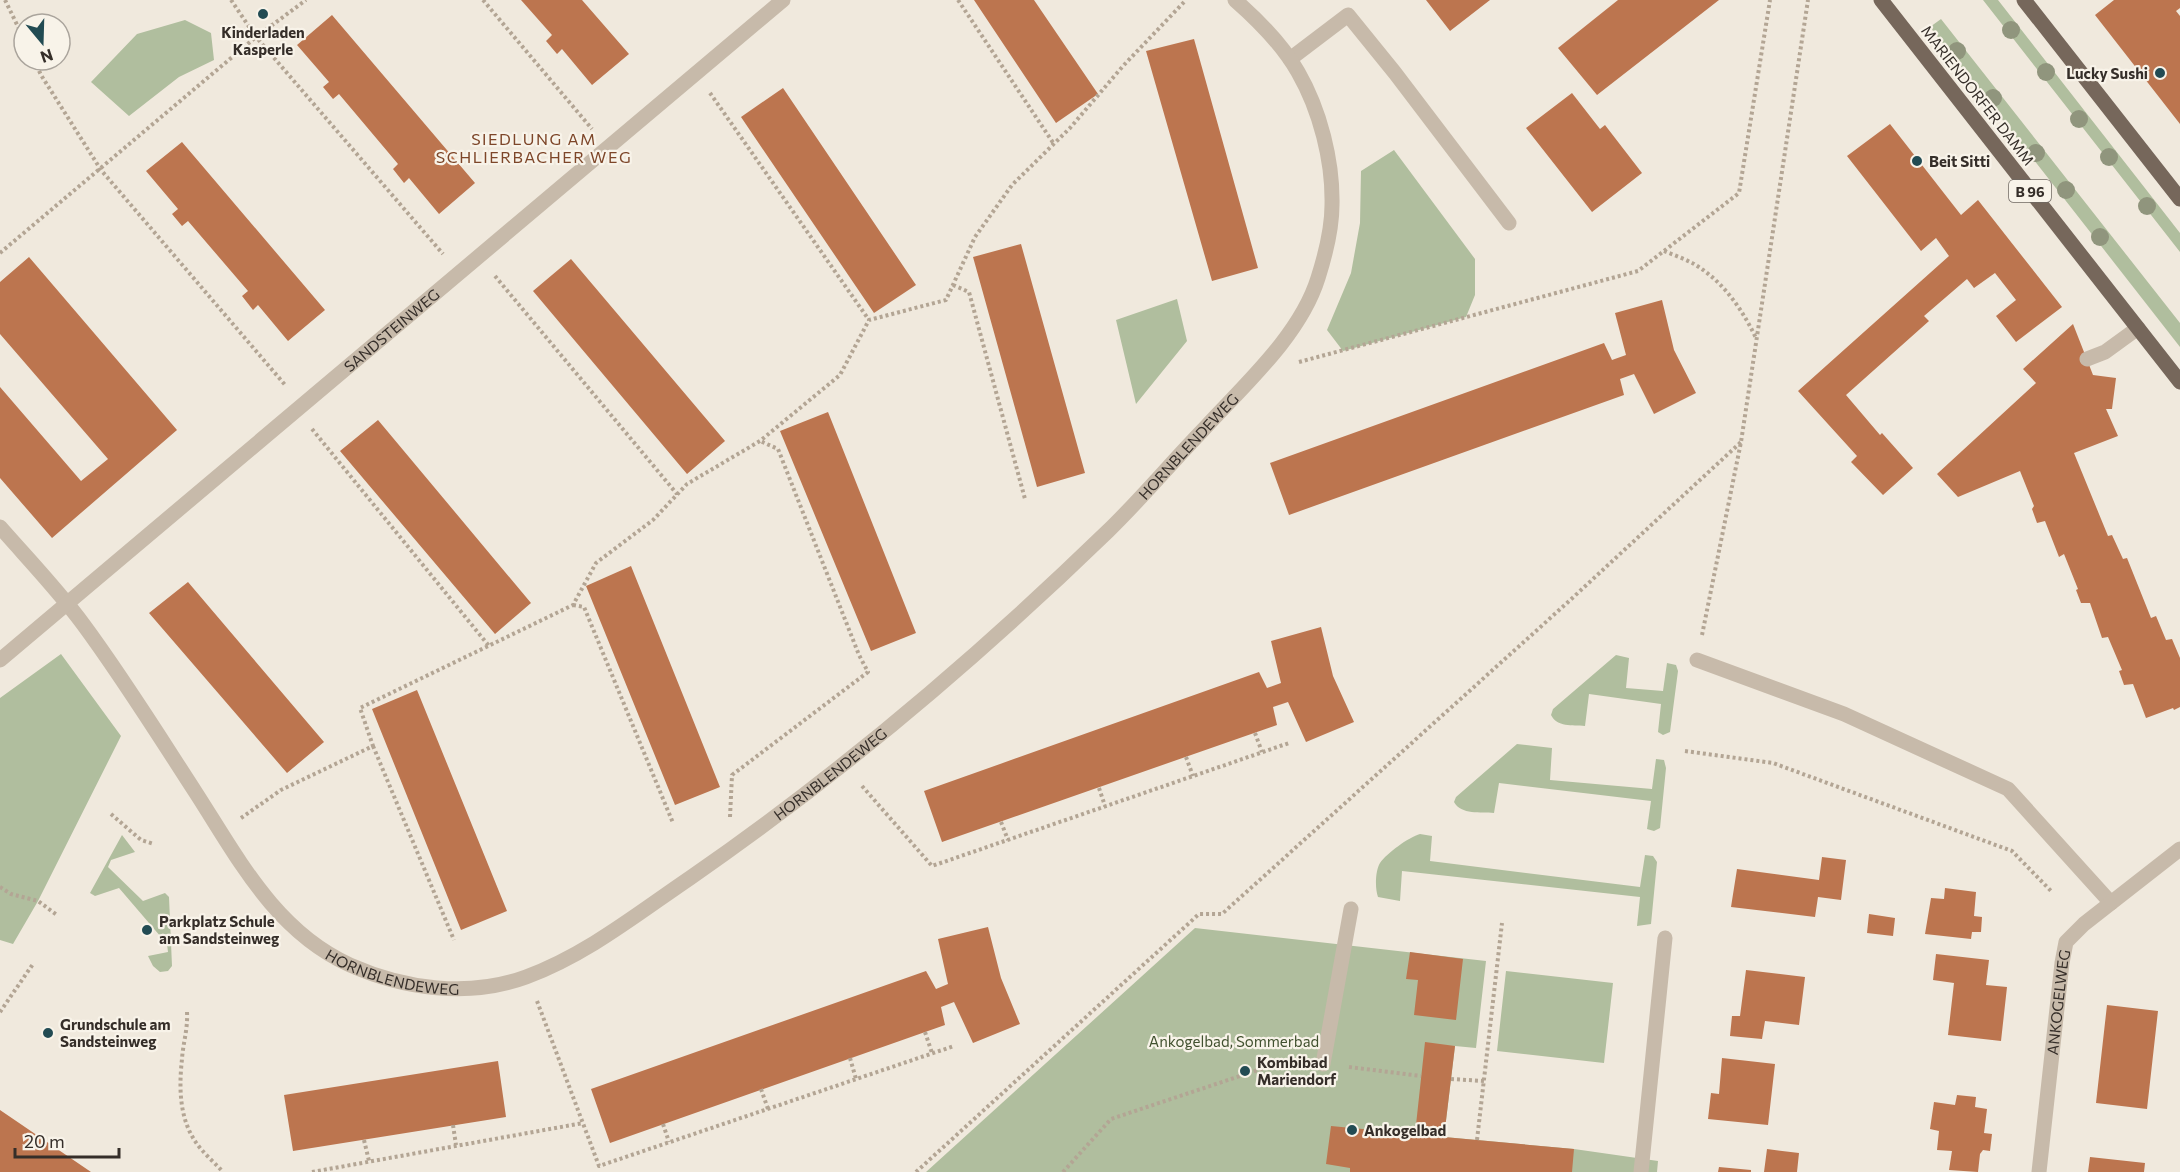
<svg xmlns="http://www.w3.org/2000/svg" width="2180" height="1172" viewBox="0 0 2180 1172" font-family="Commissioner,sans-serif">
<rect width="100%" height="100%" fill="#f0e9dd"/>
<!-- green -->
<path fill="#b0be9e" d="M1983,0H1998L2180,233V252Z
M1941,19L2180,323V347L1930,27Z
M185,20L211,33L214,60L179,77L129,116L91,82L137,34Z
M1394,150L1475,259V295L1466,317L1343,351L1327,330L1351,273L1360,223L1361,171Z
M1177,299L1187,341L1136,404L1116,320Z
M61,654L121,736L38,901L13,944L0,940V698Z
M1616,655L1629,658L1626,688L1663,691L1667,663L1676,665L1678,671L1670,732L1663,735L1658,732L1661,704L1589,694L1585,726C1572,725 1557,727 1551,715L1553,709Z
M1517,744L1552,748L1550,780L1652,789L1656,759L1664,760L1666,768L1660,828L1654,831L1647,829L1651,801L1499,783L1494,813C1481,812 1461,815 1454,802L1456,797Z
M1420,834L1432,836L1430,861L1640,887L1645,855L1653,856L1657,862L1651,924L1637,926L1640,897L1402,871L1400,901L1378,897C1375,889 1375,871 1380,863C1387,853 1409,837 1420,834Z
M122,835L135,852L111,860L108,867L143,901L165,893L169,897L172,966L168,971L160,972L153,966L148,956L168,952L167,944L119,888L95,896L90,893Z
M1195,928L1486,961L1476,1048L1455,1046L1444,1137L1574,1149L1658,1161L1657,1172H926Z
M1506,971L1613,983L1604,1063L1497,1051Z"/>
<!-- building -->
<path fill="#bc754f" d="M521,0H582L629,54L592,85L562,49L557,54L546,41L552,35Z
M974,0H1034L1098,94L1056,123Z
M1426,0H1490L1450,31Z
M1618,0H1719L1597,95L1558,48Z
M2114,0H2180V8L2176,11L2180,16V124L2095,15Z
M332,15L475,183L439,214L409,178L404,183L393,169L398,164L339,94L333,99L323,87L329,82L297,45Z
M1194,39L1258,268L1212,281L1146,51Z
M783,88L916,285L874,313L741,117Z
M1572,93L1600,129L1605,125L1642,173L1592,212L1526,128Z
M1890,124L1961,215L1978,200L2062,307L2016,342L1996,316L2016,300L1995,273L1974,288L1967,279L1924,316L1929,321L1846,395L1880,435L1882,433L1913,468L1883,495L1851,462L1857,456L1798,391L1949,256L1936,238L1921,251L1847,156Z
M182,142L325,310L288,341L258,305L253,310L242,296L248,291L188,221L182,226L172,214L178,209L146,171Z
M1021,244L1085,473L1037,487L973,257Z
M29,257L177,430L52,538L0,478V387L81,481L108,459L0,334V282Z
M571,259L725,441L687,474L533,291Z
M1662,300L1674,350L1696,393L1654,414L1634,374L1620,379L1624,395L1289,515L1270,463L1604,343L1612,360L1626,355L1615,313Z
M2073,324L2093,375L2116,378L2112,409H2106L2118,436L2074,453L2108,536L2112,535L2123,559L2127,558L2151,618L2156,616L2166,640L2172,639L2180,658V707L2174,710L2173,708L2146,718L2133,684L2124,685L2119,671L2122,670L2108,637L2102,638L2090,603H2081L2076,590L2078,589L2064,554L2059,557L2045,521L2037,523L2032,509L2034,506L2020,471L1958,497L1937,474L2036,383L2023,369Z
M828,412L916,633L871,651L780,431Z
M378,420L531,603L495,634L340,451Z
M631,566L720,787L675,805L586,586Z
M188,582L324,742L287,773L149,613Z
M1321,627L1333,676L1354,722L1306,742L1288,702L1273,707L1277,725L942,842L924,791L1259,672L1267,688L1281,683L1271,641Z
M417,690L507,911L461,930L372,709Z
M1822,857L1846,860L1841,900L1818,897L1815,917L1731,907L1737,869L1819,880Z
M1945,888L1976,892L1974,916L1982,917L1981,932H1972L1971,939L1925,934L1931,898L1944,899Z
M1869,914L1895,918L1893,936L1867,933Z
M988,927L1001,978L1020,1024L973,1043L954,1002L941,1007L945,1025L610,1143L591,1089L926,971L936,989L948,984L938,939Z
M1410,952L1463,959L1456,1020L1414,1015L1418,980L1406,979Z
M1936,954L1989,960L1986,985L2007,987L2001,1041L1948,1035L1954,983L1933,980Z
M1746,970L1805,977L1799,1025L1765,1021L1762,1039L1730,1036L1732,1016H1740Z
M2107,1005L2158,1011L2147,1109L2096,1103Z
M1425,1042L1455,1046L1444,1137L1574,1149L1572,1172H1350V1168L1326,1164L1331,1126L1415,1134Z
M1722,1058L1775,1064L1768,1125L1708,1119L1711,1093L1719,1094Z
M498,1061L506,1117L293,1151L284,1095Z
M1957,1095L1976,1097L1975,1107L1987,1109L1984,1133L1992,1134L1990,1151L1983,1150L1980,1154L1978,1172L1949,1170L1952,1151L1937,1150L1939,1131L1930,1129L1934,1102L1955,1105Z
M0,1110L91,1172H0Z
M1767,1149L1799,1153L1797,1172H1764Z
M2090,1157L2145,1163L2144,1172H2088Z
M1719,1167L1751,1170V1172H1718Z"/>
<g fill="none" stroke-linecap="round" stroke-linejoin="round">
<!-- path -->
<path stroke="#b3a594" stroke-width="4" stroke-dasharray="3 3" stroke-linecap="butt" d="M5,0L24,39
M231,0L256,37L443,254
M483,0L592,129
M958,0L1054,144
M34,60L41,75L101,170L286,386
M710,93L869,320
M1664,251C1674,255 1685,259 1694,264C1723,281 1742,309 1756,338
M0,253L256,37L306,0
M495,276L677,494
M953,285L969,292L1025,499
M1299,362L1638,271L1739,193L1770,0
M312,429L489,646
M573,605L584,607L673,823
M1702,635L1741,442L1808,0
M1255,733L1262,752
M373,746L454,940
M1685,751L1773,763L2012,851L2052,892
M1186,757L1193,776
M862,786L932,866L1289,743
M1099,788L1105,806
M111,814L141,840L154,844
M730,817L732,775L868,672L859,655L778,449L760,441
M241,818L281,790L373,746L360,708L573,605L596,563L653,520L687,484L760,441L840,375L869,320L946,300L975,237L1012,185L1070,128L1123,66L1186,0
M1001,822L1008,840
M0,887L11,894L38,901L57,915
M537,1001L599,1166L954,1046
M0,1012L33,964
M187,1012C188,1029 183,1043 182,1059C179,1086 179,1117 195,1141C202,1152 214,1162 223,1172
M925,1032L932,1053
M850,1058L856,1079
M1349,1067L1421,1076
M1451,1079L1484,1081
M761,1089L768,1109
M663,1124L669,1142
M453,1125L456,1145
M364,1140L369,1161
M1477,1140L1502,923
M312,1172L583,1123
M916,1172L1199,914H1222L1567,603L1741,442
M1063,1172L1111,1119L1285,1061L1299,1062"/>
<!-- lane -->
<path stroke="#c7baaa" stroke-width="15" d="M1290,59L1348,15L1395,73L1509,223
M2087,359L2105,352L2138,328
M1697,660L1844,714L2008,789L2111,903
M1323,1064L1351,909
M1641,1172L1665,938"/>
<!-- street -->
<g stroke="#c7baaa" stroke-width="15">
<path id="s1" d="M0,527C28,559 58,590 83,624C123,678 159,736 196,793C238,858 275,931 350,965C404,989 469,998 526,977C586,955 637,914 690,878C839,775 978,657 1108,531C1141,499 1171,463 1203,430C1243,386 1300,336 1318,278C1325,256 1332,228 1332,205C1333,161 1320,110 1298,72C1282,44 1259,21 1235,0"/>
<path id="s2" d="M0,660L783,0"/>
<path id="s3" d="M2039,1172L2062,963L2066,942L2084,924L2180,849"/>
</g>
<!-- primary -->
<path stroke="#76675b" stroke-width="15" d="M1881,0L2180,382
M2024,0L2180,199"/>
</g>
<!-- trees -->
<g fill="#90957d">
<circle cx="2011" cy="30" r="9"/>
<circle cx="1957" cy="51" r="9"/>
<circle cx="2046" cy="72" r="9"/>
<circle cx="1993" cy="98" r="9"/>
<circle cx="2079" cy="119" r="9"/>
<circle cx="2036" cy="153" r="9"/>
<circle cx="2109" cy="157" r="9"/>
<circle cx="2066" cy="190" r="9"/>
<circle cx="2147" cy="206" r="9"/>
<circle cx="2100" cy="237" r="9"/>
</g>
<!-- markers -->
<g fill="#224b53" stroke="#f8f3e9" stroke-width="2">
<circle cx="263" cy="14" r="6"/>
<circle cx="2160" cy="73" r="6"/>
<circle cx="1917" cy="161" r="6"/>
<circle cx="147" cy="930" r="6"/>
<circle cx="48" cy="1033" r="6"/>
<circle cx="1245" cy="1071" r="6"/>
<circle cx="1352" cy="1130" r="6"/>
</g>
<g text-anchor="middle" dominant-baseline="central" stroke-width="4.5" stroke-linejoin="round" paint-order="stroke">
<!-- shield labels -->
<rect fill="#f8f3e9" stroke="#706963" stroke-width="1.5" x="2009" y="180" width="42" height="22" rx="4.5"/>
<g font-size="14" font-weight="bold" fill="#352e29">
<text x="2030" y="191">B 96</text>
</g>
<!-- poi labels -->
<g font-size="15" font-weight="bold" fill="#352e29" stroke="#f8f3e9" text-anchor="start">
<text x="263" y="32" text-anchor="middle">Kinderladen<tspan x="263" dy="17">Kasperle</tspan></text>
<text x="2148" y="73" text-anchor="end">Lucky Sushi</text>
<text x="1929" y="161">Beit Sitti</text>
<text x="159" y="921">Parkplatz Schule<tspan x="159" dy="17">am Sandsteinweg</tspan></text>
<text x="60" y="1024">Grundschule am<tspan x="60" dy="17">Sandsteinweg</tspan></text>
<text x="1257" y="1062">Kombibad<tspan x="1257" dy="17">Mariendorf</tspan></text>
<text x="1364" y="1130">Ankogelbad</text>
</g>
<!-- street labels -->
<g font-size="15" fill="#352e29" stroke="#f8f3e9">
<text transform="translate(1978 95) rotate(52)">MARIENDORFER DAMM</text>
<text stroke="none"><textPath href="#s2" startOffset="512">SANDSTEINWEG</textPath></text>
<text stroke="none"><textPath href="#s1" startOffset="1599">HORNBLENDEWEG</textPath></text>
<text stroke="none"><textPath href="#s1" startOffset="1113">HORNBLENDEWEG</textPath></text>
<text stroke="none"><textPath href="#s1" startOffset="609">HORNBLENDEWEG</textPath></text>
<text stroke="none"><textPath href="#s3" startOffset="171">ANKOGELWEG</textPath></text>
</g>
<!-- park labels -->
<g font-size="15" fill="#41512f" stroke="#f8f3e9">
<text x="1234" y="1041">Ankogelbad, Sommerbad</text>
</g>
<!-- neighbourhood labels -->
<g font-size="16" letter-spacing="1.5" fill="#7d4629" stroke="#f8f3e9">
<text x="534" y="138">SIEDLUNG AM<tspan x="534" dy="18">SCHLIERBACHER WEG</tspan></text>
</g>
</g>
<!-- north arrow -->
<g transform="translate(42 42) rotate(161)"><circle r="28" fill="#f8f3e9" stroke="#aaa49c" stroke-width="1.5"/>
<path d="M0-4.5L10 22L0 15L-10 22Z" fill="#224b53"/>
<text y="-9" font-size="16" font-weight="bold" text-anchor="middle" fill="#352e29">N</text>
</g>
<!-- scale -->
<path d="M15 1148v9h104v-9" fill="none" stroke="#352e29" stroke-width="3"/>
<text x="24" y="1148" font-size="18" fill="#352e29" stroke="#f8f3e9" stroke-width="4.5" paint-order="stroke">20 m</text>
</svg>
